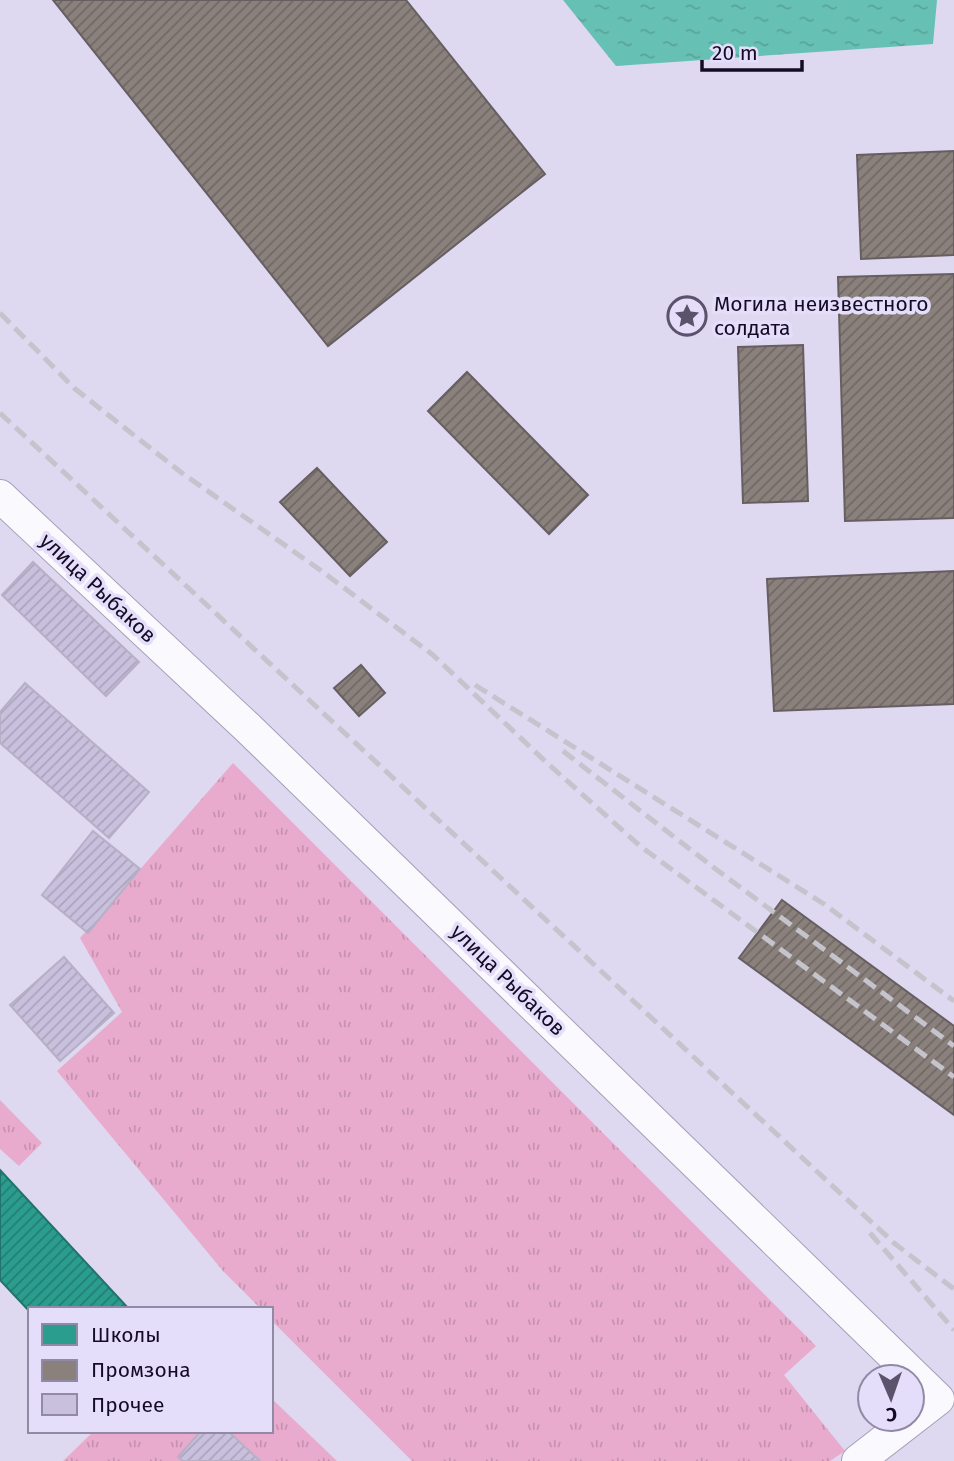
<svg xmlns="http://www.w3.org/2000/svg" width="954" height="1461" viewBox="0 0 954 1461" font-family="'Fira Sans',sans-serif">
<defs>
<pattern id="grass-tufts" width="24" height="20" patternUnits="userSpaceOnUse" patternTransform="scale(1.75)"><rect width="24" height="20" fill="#e9abcd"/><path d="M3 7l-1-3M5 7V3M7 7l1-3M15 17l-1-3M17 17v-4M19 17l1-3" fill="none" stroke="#c792b0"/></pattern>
<pattern id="water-ripples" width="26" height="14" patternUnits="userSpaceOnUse" patternTransform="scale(1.75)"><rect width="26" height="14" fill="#67c0b4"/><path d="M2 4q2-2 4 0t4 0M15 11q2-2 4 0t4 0" fill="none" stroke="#58a49b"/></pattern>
<pattern id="schools-hatch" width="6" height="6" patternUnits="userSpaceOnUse" patternTransform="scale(1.75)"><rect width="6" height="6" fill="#2a9d8f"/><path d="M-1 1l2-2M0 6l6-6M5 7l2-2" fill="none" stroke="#237e75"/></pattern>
<pattern id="industry-hatch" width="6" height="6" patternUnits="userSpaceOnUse" patternTransform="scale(1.75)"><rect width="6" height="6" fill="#8a817c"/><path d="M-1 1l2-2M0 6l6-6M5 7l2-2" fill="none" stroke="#706865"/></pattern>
<pattern id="building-hatch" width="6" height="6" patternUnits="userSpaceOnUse" patternTransform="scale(1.75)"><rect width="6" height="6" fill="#c9c0de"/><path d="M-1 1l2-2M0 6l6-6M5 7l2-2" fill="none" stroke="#aca4be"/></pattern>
</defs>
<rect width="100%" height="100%" fill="#ded8f0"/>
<!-- grass -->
<path fill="url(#grass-tufts)" d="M233,763L816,1346L784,1375L845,1451L830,1461H412L271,1320V1309H261L223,1271L57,1071L122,1012L80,938Z
M0,1100L42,1143L19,1166L0,1149Z
M271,1398L337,1461H63L94,1431H271Z"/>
<!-- water -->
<path fill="url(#water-ripples)" d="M563,0H937L933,44L616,66Z"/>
<!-- schools -->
<path fill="url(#schools-hatch)" stroke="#23726f" stroke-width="2" d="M0,1170L129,1309H30V1312L0,1280Z"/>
<!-- industry -->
<path fill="url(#industry-hatch)" stroke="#675e62" stroke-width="2" d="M53,0H406L545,174L328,346Z
M954,151V255L861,259L857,155Z
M954,274V518L845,521L838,277Z
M803,345L808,501L743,503L738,347Z
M467,372L588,495L549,534L428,411Z
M317,468L387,542L350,576L280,502Z
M954,571V704L774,711L767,579Z
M361,665L385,693L359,716L334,688Z
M782,900L954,1026V1115L739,958Z"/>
<!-- building -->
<path fill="url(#building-hatch)" stroke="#b6b0c7" stroke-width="2" d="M33,562L139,662L106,696L2,595Z
M25,683L149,792L109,838L0,743V712Z
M93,831L140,869L88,933L42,895Z
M64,957L114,1013L60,1061L10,1005Z
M201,1431H228L260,1461H183L178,1457Z"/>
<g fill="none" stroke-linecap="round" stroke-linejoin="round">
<!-- minor casing -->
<g stroke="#a59fb6" stroke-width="34">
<path id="minor" d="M0,496L247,727L938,1399L858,1461"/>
</g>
<!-- minor -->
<use href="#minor" stroke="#faf9fd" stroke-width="32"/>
<!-- rail -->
<path stroke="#c5c3cb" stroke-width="5" stroke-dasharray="14 7" stroke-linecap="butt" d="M0,313L74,388L182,473L323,572L433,655L546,762L640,846L954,1077
M0,413L894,1243L954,1289
M475,685L824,904L954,1001
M563,751L713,867L954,1046
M870,1233L954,1330"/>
</g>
<!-- icons -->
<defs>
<g id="sight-ring" transform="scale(2.0125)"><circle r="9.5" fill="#e5defb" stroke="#5b536c" stroke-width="1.5"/><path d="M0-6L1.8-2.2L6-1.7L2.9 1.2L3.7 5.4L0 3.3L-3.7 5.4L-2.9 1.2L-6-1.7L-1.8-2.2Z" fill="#5b536c"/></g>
</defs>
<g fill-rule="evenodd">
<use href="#sight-ring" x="687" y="316"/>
</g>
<g text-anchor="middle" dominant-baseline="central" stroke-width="7" stroke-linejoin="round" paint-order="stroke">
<!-- poi labels -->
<g font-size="21" fill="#140c25" stroke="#e5defb" text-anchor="start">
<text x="714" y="304">Могила неизвестного<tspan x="714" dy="24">солдата</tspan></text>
</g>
<!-- street labels -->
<g font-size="21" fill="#140c25" stroke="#e5defb">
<text transform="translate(98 588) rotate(43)">улица Рыбаков</text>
<text transform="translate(508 980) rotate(44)">улица Рыбаков</text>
</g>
</g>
<!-- legend -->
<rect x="28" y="1307" width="245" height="126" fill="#e5defb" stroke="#918aa5" stroke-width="2"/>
<rect x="42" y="1324" width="35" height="21" fill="#2a9d8f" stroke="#918aa5" stroke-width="2"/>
<text x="91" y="1342" font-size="21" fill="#140c25">Школы</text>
<rect x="42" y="1360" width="35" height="21" fill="#8a817c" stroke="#918aa5" stroke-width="2"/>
<text x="91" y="1377" font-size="21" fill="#140c25">Промзона</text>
<rect x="42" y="1394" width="35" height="21" fill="#c9c0de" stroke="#918aa5" stroke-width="2"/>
<text x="91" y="1412" font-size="21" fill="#140c25">Прочее</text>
<!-- north arrow -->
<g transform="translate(891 1398) rotate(178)"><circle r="33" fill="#e5defb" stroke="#918aa5" stroke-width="2"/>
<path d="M0-5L12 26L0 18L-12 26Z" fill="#5b536c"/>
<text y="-10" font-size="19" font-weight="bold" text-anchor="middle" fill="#140c25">С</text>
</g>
<!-- scale -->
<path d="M702 60v10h100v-10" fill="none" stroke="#140c25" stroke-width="3.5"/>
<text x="712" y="60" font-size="21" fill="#140c25" stroke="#e5defb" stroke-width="5" paint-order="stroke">20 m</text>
</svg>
